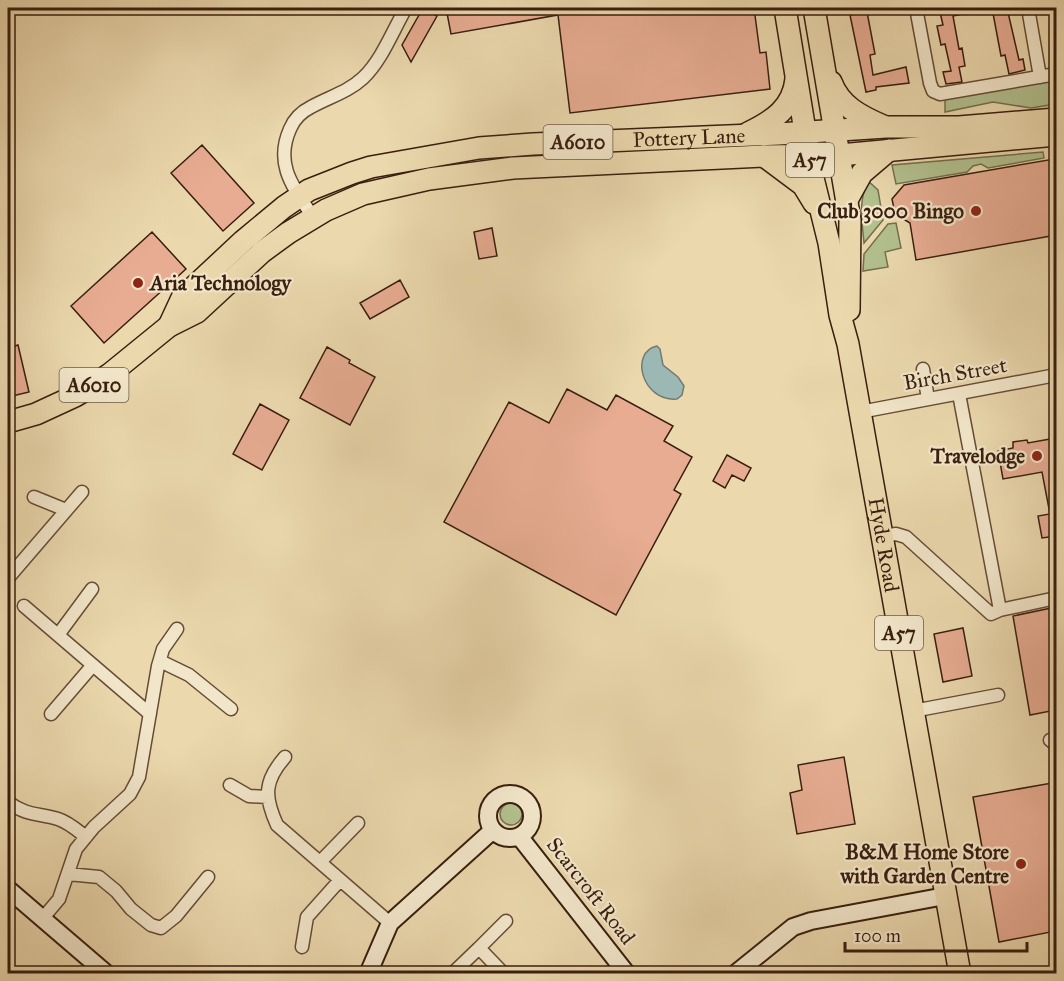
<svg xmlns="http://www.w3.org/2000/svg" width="1064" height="981" viewBox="0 0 1064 981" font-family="'IM FELL Great Primer',serif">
<rect width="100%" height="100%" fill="#ebd8ad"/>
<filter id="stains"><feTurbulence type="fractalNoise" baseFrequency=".00333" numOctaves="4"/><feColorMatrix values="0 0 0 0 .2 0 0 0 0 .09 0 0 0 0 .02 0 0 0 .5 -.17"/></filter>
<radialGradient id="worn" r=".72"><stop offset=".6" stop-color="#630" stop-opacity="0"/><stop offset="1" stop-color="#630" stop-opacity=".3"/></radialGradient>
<!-- green -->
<path fill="#b2c08e" stroke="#766f4e" stroke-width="1.5" d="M1056,80V104L1031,108L993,102L945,112V99Z
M1043,152L1044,158L988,168L981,164L973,166L967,172L896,184L892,165Z
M868,181L878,190L883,220L864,243C862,221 858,202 868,181Z
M896,223L901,248L885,252L888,267L863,271L864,254L888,224Z
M500 814a11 11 0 1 1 22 0a11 11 0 1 1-22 0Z"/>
<!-- water -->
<path fill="#9cb8b4" stroke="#747a72" stroke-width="1.5" d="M657,346L660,349L663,365L678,377L684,386L682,395L677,399C642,402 629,352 657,346Z"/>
<!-- building -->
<path fill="#e7ac92" stroke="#391e0f" stroke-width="1.5" d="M423,8L437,16L411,62L402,45Z
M446,8H754L760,53L766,52L770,89L570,113L558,15L451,34Z
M939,8H973V12L953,16L959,49L962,48L965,66L959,67L962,82L946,84L943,72L951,71L945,44L941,45L937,26L943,25Z
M992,8H1007L1019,60L1023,59L1025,70L1009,74L1005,55L1001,56Z
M867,12L875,54L870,55L873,75L906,67L909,83L876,87V90L866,92L850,15Z
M202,145L254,203L223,231L171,173Z
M1054,159L1056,175V235L916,260L910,223L895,214L892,199L904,185Z
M492,228L497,256L479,259L474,232Z
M152,232L186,269L104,343L71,306Z
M400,280L409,297L370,319L360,303Z
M18,345L29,392L8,397V348Z
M327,347L350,360L349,363L375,377L350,425L300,398Z
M567,389L607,410L616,395L673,426L664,441L692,457L674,490L681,494L616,615L444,522L509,402L549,423Z
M260,404L289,420L262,470L233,454Z
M1056,438V536L1042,538L1038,516L1050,514L1042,472L1003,479L998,451L1013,448V442L1027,440L1028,443Z
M727,455L751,468L744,481L732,475L725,488L713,481Z
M1056,607V710L1030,715L1013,616Z
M963,628L972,676L943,682L934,634Z
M844,757L855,824L797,834L790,793L802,790L798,765Z
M1052,783L1056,786V931L999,942L973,797Z"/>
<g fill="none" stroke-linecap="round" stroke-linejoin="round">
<!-- street casing -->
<g stroke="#664c36" stroke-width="15">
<path id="street" d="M916,8L930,83L933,91L940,94L1056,74
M1028,8L1040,77
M313,217C294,188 274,165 290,129C294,119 301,112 311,107C329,97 348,92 363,78C382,60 393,30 406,8
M923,369L928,399
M959,394L1000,610
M860,412L1056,375
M34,497L66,510
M882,536L896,534L906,537L991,614L1000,610L1056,598
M8,578L82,492
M24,606L150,714
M58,635L92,589
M160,661L189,675L231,709
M913,711L998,695
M51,714L93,665
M1050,740L1056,745
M285,757C264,781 264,796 277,825L390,923
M230,785L249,796L268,797
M8,802C27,816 37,813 58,819C68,822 77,830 86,837
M320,862L358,823
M68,874L99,877L116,891L131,909L151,925L161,928L176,916L208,877
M43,918L59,899L76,849L94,827L130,794L139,777L158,666L163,649L177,629
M302,947L307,917L340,880
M479,948L506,921
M453,973L479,948L504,974"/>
</g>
<!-- secondary casing -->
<g stroke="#391e0f" stroke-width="20">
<path id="secondary" d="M488 816a22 22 0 1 1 44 0a22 22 0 1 1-44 0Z
M519,836L627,974
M8,889L107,974
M368,974L390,923L493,830
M735,974L793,927L811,921L945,896"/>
</g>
<!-- highway casing -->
<g stroke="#391e0f" stroke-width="24">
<g id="highway">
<path id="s1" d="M785,8L812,174L829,243L840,315L848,344L960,974"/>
<path d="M814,8L850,220L849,310"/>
<path d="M831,82C840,106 860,116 883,126"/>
<path d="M748,133C773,121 793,108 796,79"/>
<path d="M764,156L803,185L814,203"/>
<path d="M847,200L862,173L889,150"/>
<path id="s2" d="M169,326L182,298L243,241L284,207L309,190L352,173L371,167L479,148L533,144L778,134L886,127H959L1056,119"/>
<path d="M8,422L36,414L75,396L94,385L110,374L169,326L197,312L262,252L288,233L326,210L363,194L429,179L513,168L764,156L840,155L1056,135"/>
</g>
</g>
<!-- street -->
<use href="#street" stroke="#f2e6ca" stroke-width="12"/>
<!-- secondary -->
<use href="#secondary" stroke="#f2e6ca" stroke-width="16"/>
<!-- highway -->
<use href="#highway" stroke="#ebd8ad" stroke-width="21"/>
</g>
<!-- markers -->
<g fill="#8f2418" stroke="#f2e6ca" stroke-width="2">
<circle cx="976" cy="211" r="6"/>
<circle cx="138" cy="283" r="6"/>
<circle cx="1037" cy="456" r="6"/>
<circle cx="1021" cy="864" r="6"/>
</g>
<g text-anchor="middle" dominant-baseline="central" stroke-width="4.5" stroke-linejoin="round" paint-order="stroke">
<!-- shield labels -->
<g fill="#f2e6ca" stroke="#705a47" stroke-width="1.5">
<rect x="543.5" y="125" width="69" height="34" rx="4.5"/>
<rect x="786" y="143" width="48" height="34" rx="4.5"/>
<rect x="59.5" y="368" width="69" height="34" rx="4.5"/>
<rect x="875" y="616" width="48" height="34" rx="4.5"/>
</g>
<g font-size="20" font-weight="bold" fill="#391e0f">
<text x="578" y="142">A6010</text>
<text x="810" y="160">A57</text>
<text x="94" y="385">A6010</text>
<text x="899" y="633">A57</text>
</g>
<!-- street labels -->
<g font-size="21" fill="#391e0f" stroke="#f2e6ca">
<text stroke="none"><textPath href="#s2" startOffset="584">Pottery Lane</textPath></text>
<text transform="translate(955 374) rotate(-10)">Birch Street</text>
<text stroke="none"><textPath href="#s1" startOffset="546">Hyde Road</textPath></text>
<text transform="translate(591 891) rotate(52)">Scarcroft Road</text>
</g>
<!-- poi labels -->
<g font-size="21" font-weight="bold" fill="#391e0f" stroke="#f2e6ca" text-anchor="end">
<text x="964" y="211">Club 3000 Bingo</text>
<text x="150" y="283" text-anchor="start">Aria Technology</text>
<text x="1025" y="456">Travelodge</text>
<text x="1009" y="852">B&amp;M Home Store<tspan x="1009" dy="24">with Garden Centre</tspan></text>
</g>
</g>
<!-- margin -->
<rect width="1064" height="981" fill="none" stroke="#ebd8ad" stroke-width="30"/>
<rect x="9" y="9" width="1046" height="963" fill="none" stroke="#391e0f" stroke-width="3"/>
<rect x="15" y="15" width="1034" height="951" fill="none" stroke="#391e0f" stroke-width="1.5"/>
<!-- scale -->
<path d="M845 942v9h182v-9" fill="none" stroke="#391e0f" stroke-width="3"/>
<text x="854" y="942" font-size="18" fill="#391e0f" stroke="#f2e6ca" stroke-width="4.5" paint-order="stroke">100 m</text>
<rect width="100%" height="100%" filter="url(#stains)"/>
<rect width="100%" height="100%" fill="url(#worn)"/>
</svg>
